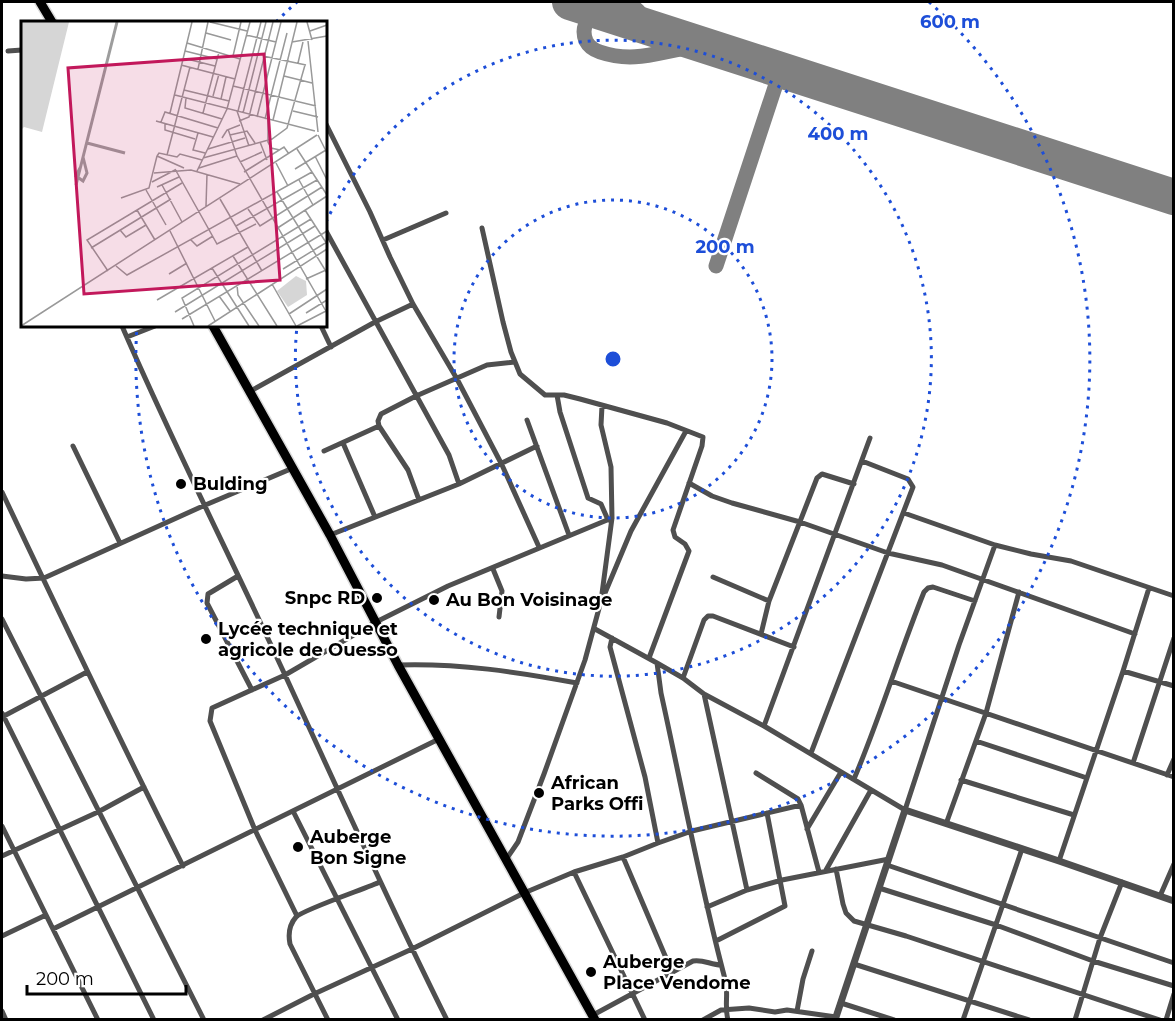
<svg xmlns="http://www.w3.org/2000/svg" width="1175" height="1021" viewBox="0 0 1175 1021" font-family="Montserrat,sans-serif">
<rect width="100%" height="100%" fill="#fff"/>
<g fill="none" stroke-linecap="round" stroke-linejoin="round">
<!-- taxiway -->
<path stroke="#808080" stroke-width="15" d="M651,27C644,19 638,8 629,4C607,0 576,17 586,41C589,47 594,50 600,52C641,66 669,46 709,46
M716,266L781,69"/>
<!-- runway -->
<path stroke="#808080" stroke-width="36" d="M570,2L1174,197"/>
<!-- trunk casing -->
<g stroke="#dbdbdb" stroke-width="12">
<path id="trunk" d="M40,2L52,22
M213,326L330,535L398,665L595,1020"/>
</g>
<!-- minor -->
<path stroke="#4f4f4f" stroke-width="5" d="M8,51L22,50
M326,124L370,212L390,257L413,304L457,379L502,465L539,547
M482,228L503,322L511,352L520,374L545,395H564L580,399L667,423L703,437L702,446L673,530L675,537L685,544L689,551L649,658
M326,231L449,455L459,484
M383,240L446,213
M122,326C173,444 231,558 285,675C338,790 390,906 447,1020
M321,326L331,347
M127,337L155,326
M249,392L375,322L413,304
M557,395L560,412L588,498L601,504L608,520
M527,420L569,535
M343,443L375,517
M73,446L120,543
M324,451L379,426
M689,483L712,496L732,503L800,522L888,553L942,565L1135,634
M2,492C61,617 121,742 183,866
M419,500L408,470L379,426L378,421L381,414L416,396L487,365L515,362
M904,513L995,545L1031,554L1071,561L1174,596
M330,535L459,484L537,446
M493,569L502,591L499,617
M2,576L26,579L44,578L203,506L293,468
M238,576L208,594L207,603L252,690
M713,577L769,601
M605,593L631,531L686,431
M2,619L204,1020
M595,629L657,663L683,678L704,694L764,726L905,810L959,645L995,545
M761,634L769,601L817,478L822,474L854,484
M612,638L610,647L645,777L658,843L692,831L801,805
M657,663L661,693C682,788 700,885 725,979C729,992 724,1006 728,1020
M398,665C458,663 518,672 577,683
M1123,671L1174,686
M683,678L704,620L708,616H713L794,647
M891,681L1174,777
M704,694L747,890
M2,713L154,1020
M2,717L87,672
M764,726L870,438
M976,741L1087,778
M811,753L913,487L908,479L862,461
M1133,763L1174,638
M756,773L798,799L801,805L819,872
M1167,775L1174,759
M854,779C880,718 899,654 924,592L928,588L933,587L975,601
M961,780L1074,815
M294,813L398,1020
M946,824L986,713L1019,592
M2,826L98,1020
M807,829L841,772
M2,856L98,812L144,787
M623,857L672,972
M507,858L518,842L544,774L585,660L601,601L612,518L611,467L601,425L602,406
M1059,861L1123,671L1149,588
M887,865L1174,963
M836,869L843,904L846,913L854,921L906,936L1160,1020
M826,870L871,790
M574,872L645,1020
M879,888L996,925L1093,961L1174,986
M1160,896L1174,864
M707,907L747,890L782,880L889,859
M297,916L255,830L210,721L212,708L285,675L376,622L448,586L612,518
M53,929L439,739
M2,936L46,915
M716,941L785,906L767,813
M854,964L1029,1020
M841,1003L894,1020
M2,1011L6,1020
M797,1011L803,979L812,951
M593,1015L693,961C703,959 711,965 721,965
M263,1020L314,994L412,949L524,893L574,872L623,857L658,843
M328,1020L290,944C288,934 289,925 296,917C302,910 367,888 380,882
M703,1020L721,1010L749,1008L775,1012L787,1010L836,1017
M963,1020L1022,849
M1075,1020L1100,938L1122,882
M1166,1020L1174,994"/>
<!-- tertiary -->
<path stroke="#4f4f4f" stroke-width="7" d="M835,1020L905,810L1059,861L1174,901"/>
<!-- trunk -->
<use href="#trunk" stroke="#000" stroke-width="9"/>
</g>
<!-- distance rings -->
<g fill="none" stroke="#1d4ed8" stroke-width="3" stroke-dasharray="3 6">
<circle cx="613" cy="359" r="159"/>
<path d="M326 222A318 318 0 1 1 297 326"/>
<path d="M276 22A477 477 0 0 1 297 2M929 2A477 477 0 1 1 137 326"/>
</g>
<!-- markers -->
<g fill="#000" stroke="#fff" stroke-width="2">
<circle cx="181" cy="484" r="6"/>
<circle cx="377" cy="598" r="6"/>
<circle cx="434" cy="600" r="6"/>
<circle cx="206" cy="639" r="6"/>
<circle cx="539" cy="793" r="6"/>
<circle cx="298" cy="847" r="6"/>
<circle cx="591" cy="972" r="6"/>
</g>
<g text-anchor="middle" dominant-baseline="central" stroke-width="4.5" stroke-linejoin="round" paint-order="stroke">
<!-- poi labels -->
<g font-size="18" font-weight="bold" fill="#000" stroke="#fff" text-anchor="start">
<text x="193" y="484">Bulding</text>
<text x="365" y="598" text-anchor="end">Snpc RD</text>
<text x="446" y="600">Au Bon Voisinage</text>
<text x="218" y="629">Lycée technique et<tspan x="218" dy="21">agricole de Ouesso</tspan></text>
<text x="551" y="783">African<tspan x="551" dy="21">Parks Offi</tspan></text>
<text x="310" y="837">Auberge<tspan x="310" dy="21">Bon Signe</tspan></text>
<text x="603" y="962">Auberge<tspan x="603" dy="21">Place Vendome</tspan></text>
</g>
</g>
<!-- overview -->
<g transform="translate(21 21)">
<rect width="306" height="306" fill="#fff"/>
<path d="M275,255L285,260L286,274L267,286L256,270Z" fill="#d6d6d6"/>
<path d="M0,1H48L21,111L3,106L0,109Z" fill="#d6d6d6"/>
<path fill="none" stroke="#9d9d9d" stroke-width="3" d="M66,122L104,132M59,147L55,155L62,160L66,152L62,136M55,164L96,1"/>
<path fill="none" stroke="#999" stroke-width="1.5" d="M189,1L226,10M286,1L291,19M289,10L306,4M185,12L210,19M225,14L255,21M287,20L297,111M271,21L306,15M166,22L219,38M164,30L196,38M212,35L220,1M242,35L285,44M162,37L194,45M277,42L282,21M160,44L214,58M177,48L187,1M263,55L291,62M212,65L295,85M163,69L208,80M154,74L294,110M192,75L198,53M165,77L164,87L201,98M200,78L205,56M216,90L228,125M217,90L240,1M272,90L297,96M149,92L171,1M182,92L198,31M222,92L245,1M236,96L260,1M244,98L266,12M247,98V121L250,127L259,129M252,99L276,1M135,100L192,116M218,100L228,96L252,1M140,101L144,91L197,107M144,102V109L174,118M177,112L172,129L184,132M209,114L226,110L234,122M297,114L306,132M201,117L206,109L219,104M239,121L246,139M187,128L224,117M276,128L306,174M146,134L169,46M136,135L138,132L156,136L159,133L181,139M136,135L163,147M216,135L306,292M294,135L306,159M182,137L251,118L266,107L284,44M219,141L241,131M255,142L267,165M178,147L216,135L207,108M154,148L196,223L235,203M274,148L305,129M176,150L206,88L229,1M223,151L263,126L268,133M133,152L170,149L219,163M278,159L292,184M131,161L154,149M141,164L161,201M136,166L158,156M125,169L145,204M256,171L306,252M100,177L128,167L136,135M199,178L241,250M185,185L186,153M227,188L239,205L301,166M116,189L134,219M284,189L306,223M215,205L296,159M255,208L306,175M99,209L105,216L125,204M149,210L194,300M170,219L176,225L192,215M70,227L150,178M212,235L256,305M95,245L106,254L291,151M191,247L228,305M262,248L306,221M87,250L66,219L161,162M148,253L166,242M285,258L305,249M251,263L275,305M216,264L217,274L238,305M198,275L209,290M136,279L227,226M154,291L294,205M285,292L306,279M268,293L306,268M161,298L306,210M0,305L296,114M173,305L161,277L290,198M187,305L306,228M276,305L305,290"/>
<path fill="#c2185b" fill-opacity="0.15" stroke="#c2185b" stroke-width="3" d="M243,33L259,259L63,273L47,47Z"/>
<rect width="306" height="306" fill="none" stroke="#000" stroke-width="3"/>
</g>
<circle cx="613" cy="359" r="9" fill="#1d4ed8" stroke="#fff" stroke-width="3"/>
<g font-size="18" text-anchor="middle" font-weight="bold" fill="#1d4ed8" stroke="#fff" stroke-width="4.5" stroke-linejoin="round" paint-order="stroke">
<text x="950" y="28">600 m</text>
<text x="838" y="140">400 m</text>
<text x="725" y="253">200 m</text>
</g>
<!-- border -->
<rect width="1175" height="1021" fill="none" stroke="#000000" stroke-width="6"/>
<!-- scale -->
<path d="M27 985v9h159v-9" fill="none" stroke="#000000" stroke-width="3"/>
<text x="36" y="985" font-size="18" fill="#000000" stroke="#ffffff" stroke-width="4.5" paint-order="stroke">200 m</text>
</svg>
